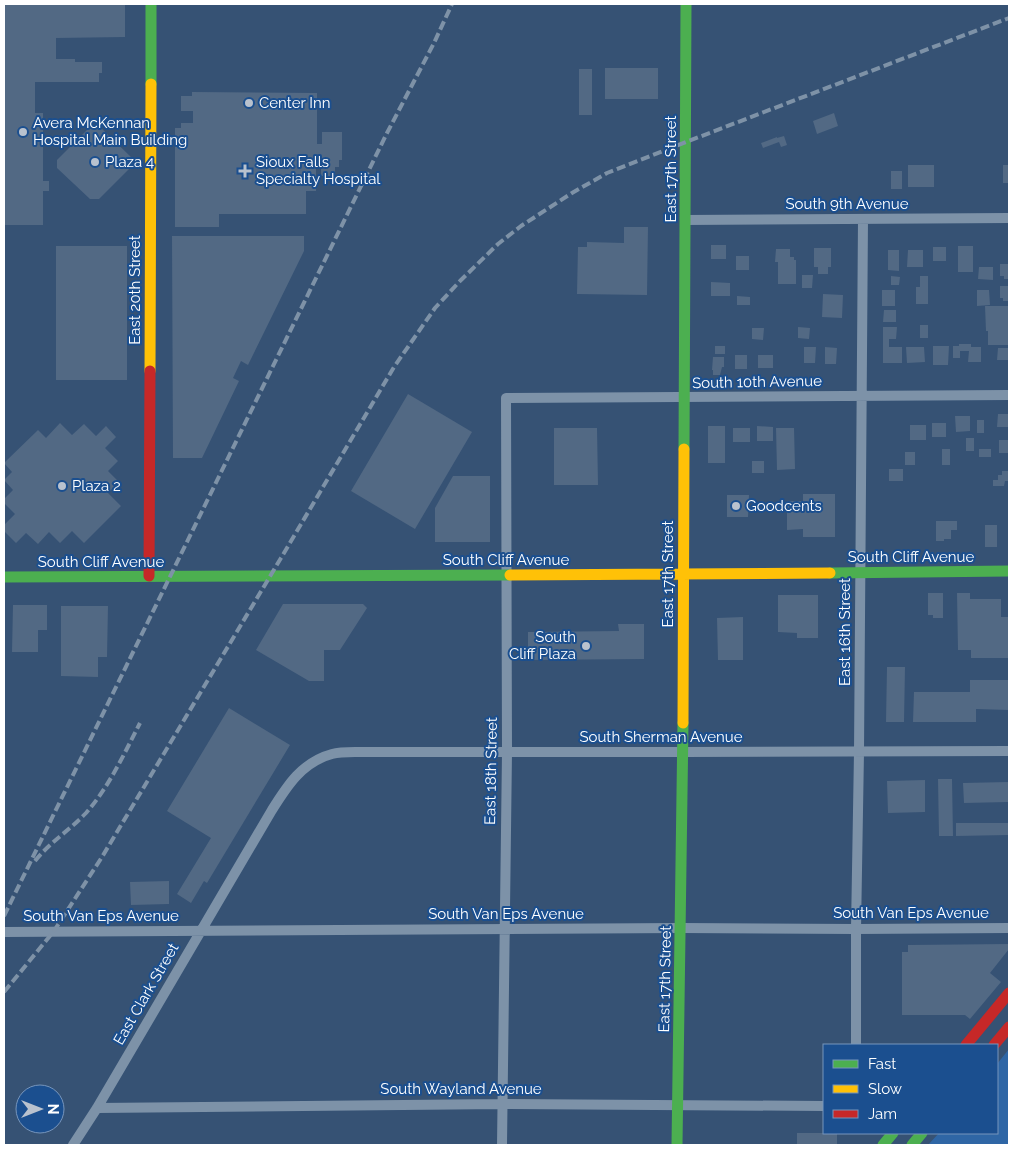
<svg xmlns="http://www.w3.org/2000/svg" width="1013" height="1149" viewBox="0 0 1013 1149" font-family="Raleway,sans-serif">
<rect width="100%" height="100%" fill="#365274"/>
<!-- green -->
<path fill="#2f66a5" d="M1009,1049V1145H928L939,1133H997V1064Z"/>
<!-- building -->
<path fill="#526984" d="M4,4H125V37L56,38V59H75V62H102V73H99V82H35V113H43V181H49V191H43V225H4Z
M605,68H658V99H605Z
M579,69H592V115H579Z
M192,92L317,93V144H322V132H342V160H339V167H335V176H321V158H316V191H306V214H219V227H175V128H181V123H193V111H181V96H192Z
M834,113L838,126L817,134L813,121Z
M91,126H99L132,158V166L99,199H90L57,168V160Z
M784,136L787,145L781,147L779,142L763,148L761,143L777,137V138Z
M908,165H934V187H908Z
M1003,165H1009V183H1003Z
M891,171H902V189H891Z
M624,227H648L647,295L577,294L578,247H587V242L624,243Z
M172,236H304V251L248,365L241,361L233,378L239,381L202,458H173Z
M711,245H726V259H711Z
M56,246H127V380H56Z
M958,246H973V272H958Z
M933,247H946V261H933Z
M814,248H831V267H828V274H818V267H814Z
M776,249H790V257H794V260H796V284H778V262H775Z
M888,250H899V271L888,270Z
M908,250H923V267H907Z
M736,256H749V270H736Z
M1000,264H1009V279H1004V276H1000Z
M979,267H993V280L978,279Z
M802,275H813L812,288H802Z
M891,276L900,277L899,285H891Z
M920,276H928V304H916V287H920Z
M711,282L730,283V296H711Z
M1000,286H1009V301H1003V298H1000Z
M882,290H895V306H882Z
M977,290H989L990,305L977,306Z
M823,294L843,295L842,318L822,317Z
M737,296L750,297V305H737Z
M985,306H1009V345H988V331H986Z
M884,310H896V322H883Z
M920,325H928V338H920Z
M798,327L810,328L809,339L798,338Z
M883,327H897L896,339H889V347H902V363H883Z
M752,328H764L763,340L752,339Z
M959,344H971V347H981V362H968L969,351H960V358H953V346H959Z
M715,346H725V354H715Z
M933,346H949L948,365H933Z
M804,347H816L815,363H804Z
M825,347L837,348L836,364H825Z
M906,347H924L925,362L907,363Z
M998,348H1009V360H997Z
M735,355H747V369H735Z
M758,355H773V368H758Z
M713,357H724V367H722L720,375H713V370H712Z
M408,394L472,432L415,529L351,491Z
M998,414H1009V427H997Z
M955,416H970V431L956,432Z
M977,420H984V433H977Z
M60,423L72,435L84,424L96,436L106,426L116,437L105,448L118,461L108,471L119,482L108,493L121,506L84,543L72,531L60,543L49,532L38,544L26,533L16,543L4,531V525L15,514L4,503V499L13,490L4,480L12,472L4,463L38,430L46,438Z
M932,423H946V437H932Z
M910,425H926V440H910Z
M708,426H725V463H708Z
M757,426L773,427V441H757Z
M554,428H597L598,485H554Z
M733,428H750V442H733Z
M776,428H794L795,469L777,470Z
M966,438H974V451H966Z
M999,440H1009V453H999Z
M942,449H950V465H942Z
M979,449H991V457H979Z
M905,452H915V465H905Z
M752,461H764V473H752Z
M889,469H903V481H889Z
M1002,471H1009V481H1005L1004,486H993V480H998V475H1002Z
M453,476H490V542H435V508Z
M803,494H835V537H803V529L787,530V501H803Z
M727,495H749L748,517H727Z
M936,521H957V530H951V539H944V541H936Z
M985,525H997V547H985Z
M928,593H943V618H933V615H928Z
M957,593H970V599H1001V617H1009V658H971V650H958Z
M778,595H818V638H797V633L778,632Z
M283,604H363L367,608L340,650H324V681H309L256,650Z
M13,605H47V630H38V652H12Z
M61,606H108L107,657H98V677L61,676Z
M743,617V660H718L717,618Z
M618,624H644V659L528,660V632L619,631Z
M887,667H905L904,722H886Z
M970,680H1009V710L976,709V722H913L914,692H970Z
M229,708L290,745L207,883L204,881L191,903L177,894L211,838L167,811Z
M938,779H952L953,836H939Z
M925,780V812L888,813L887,781Z
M1008,782V802L964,803L963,783Z
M956,823H1008V835L956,836Z
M169,881V904L131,905L130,882Z
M1009,944V949L990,973L1001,982L970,1019L965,1015H902V952H908V945Z
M797,1133H837V1145H797Z"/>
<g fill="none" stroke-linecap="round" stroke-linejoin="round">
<!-- street -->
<path stroke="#7d92a8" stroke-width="10" d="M685,220L1009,218
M4,932L681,928L856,929L1009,928
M856,1045V929L859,752L863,219
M97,1108L502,1104L824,1106
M73,1145L97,1108L272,810C287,786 302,762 332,754C339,752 348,752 355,752H683L1009,751
M502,1145L507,752L506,398L1009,395"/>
<!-- fast -->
<path stroke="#4caf50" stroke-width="11" d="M151,84V4
M684,449L686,4
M830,573L1009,571
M4,577L510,575
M677,1145L683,723
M883,1145L893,1133
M912,1145L922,1133"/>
<!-- slow -->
<path stroke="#ffc107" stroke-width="11" d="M150,371L151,84
M510,575L830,573
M683,723L684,449"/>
<!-- jam -->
<path stroke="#c62828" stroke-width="11" d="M149,576L150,371
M966,1045L1009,993
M994,1045L1009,1027"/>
<!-- rail -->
<path stroke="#7e92a7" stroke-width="4" stroke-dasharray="9 4" stroke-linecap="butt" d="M35,861C50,842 70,830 86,813C109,787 124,754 140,723
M4,916L387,133L434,43L452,4
M4,992L54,931L102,857L281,558L394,367L435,308L460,281L498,244L521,226L572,193L607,173L686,142L1009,18"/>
</g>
<!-- markers -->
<g fill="#b9c2ce" stroke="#1b4f8f" stroke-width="2">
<circle cx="249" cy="103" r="5"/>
<circle cx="23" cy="132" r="5"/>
<circle cx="95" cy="162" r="5"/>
<path d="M242.5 163.5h5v5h5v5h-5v5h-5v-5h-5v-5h5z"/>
<circle cx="62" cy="486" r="5"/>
<circle cx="736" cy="506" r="5"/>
<circle cx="586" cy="646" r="5"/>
</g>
<g text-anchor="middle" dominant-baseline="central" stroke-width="4" stroke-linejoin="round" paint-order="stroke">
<!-- poi labels -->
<g font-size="15" fill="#fff" stroke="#1b4f8f" text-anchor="start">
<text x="259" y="103">Center Inn</text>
<text x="33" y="123">Avera McKennan<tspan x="33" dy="17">Hospital Main Building</tspan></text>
<text x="105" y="162">Plaza 4</text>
<text x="256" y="162">Sioux Falls<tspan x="256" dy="17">Specialty Hospital</tspan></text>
<text x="72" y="486">Plaza 2</text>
<text x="746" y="506">Goodcents</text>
<text x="576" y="637" text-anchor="end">South<tspan x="576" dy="17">Cliff Plaza</tspan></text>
</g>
<!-- street labels -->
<g font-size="15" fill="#fff" stroke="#1b4f8f">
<text transform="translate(671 169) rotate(-90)">East 17th Street</text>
<text x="847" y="204">South 9th Avenue</text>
<text transform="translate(135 290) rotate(-90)">East 20th Street</text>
<text transform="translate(757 382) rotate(-1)">South 10th Avenue</text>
<text x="911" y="557">South Cliff Avenue</text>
<text x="506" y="560">South Cliff Avenue</text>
<text x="101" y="562">South Cliff Avenue</text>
<text transform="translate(668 574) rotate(-90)">East 17th Street</text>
<text transform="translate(845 632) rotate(-90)">East 16th Street</text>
<text x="661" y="737">South Sherman Avenue</text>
<text transform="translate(491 771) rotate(-89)">East 18th Street</text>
<text x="911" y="913">South Van Eps Avenue</text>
<text x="506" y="914">South Van Eps Avenue</text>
<text x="101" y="916">South Van Eps Avenue</text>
<text transform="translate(665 979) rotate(-89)">East 17th Street</text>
<text transform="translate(146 994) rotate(-60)">East Clark Street</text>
<text x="461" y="1089">South Wayland Avenue</text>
</g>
</g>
<!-- border -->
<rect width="1013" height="1149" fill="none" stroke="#ffffff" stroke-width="10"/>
<!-- legend -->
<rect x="823" y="1044" width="175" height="90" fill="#1b4f8f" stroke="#7695bc"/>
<rect x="833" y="1060" width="25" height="8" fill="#4caf50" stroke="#7695bc"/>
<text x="868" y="1069" font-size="15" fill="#ffffff">Fast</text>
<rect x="833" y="1085" width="25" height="8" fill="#ffc107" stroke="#7695bc"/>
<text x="868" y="1094" font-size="15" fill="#ffffff">Slow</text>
<rect x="833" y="1110" width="25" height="8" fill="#c62828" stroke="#7695bc"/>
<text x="868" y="1119" font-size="15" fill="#ffffff">Jam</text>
<!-- north arrow -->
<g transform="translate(40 1109) rotate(90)"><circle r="24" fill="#1b4f8f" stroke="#7695bc"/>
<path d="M0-4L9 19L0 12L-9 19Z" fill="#b9c2ce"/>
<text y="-8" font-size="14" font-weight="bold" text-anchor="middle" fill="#ffffff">N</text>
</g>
</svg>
